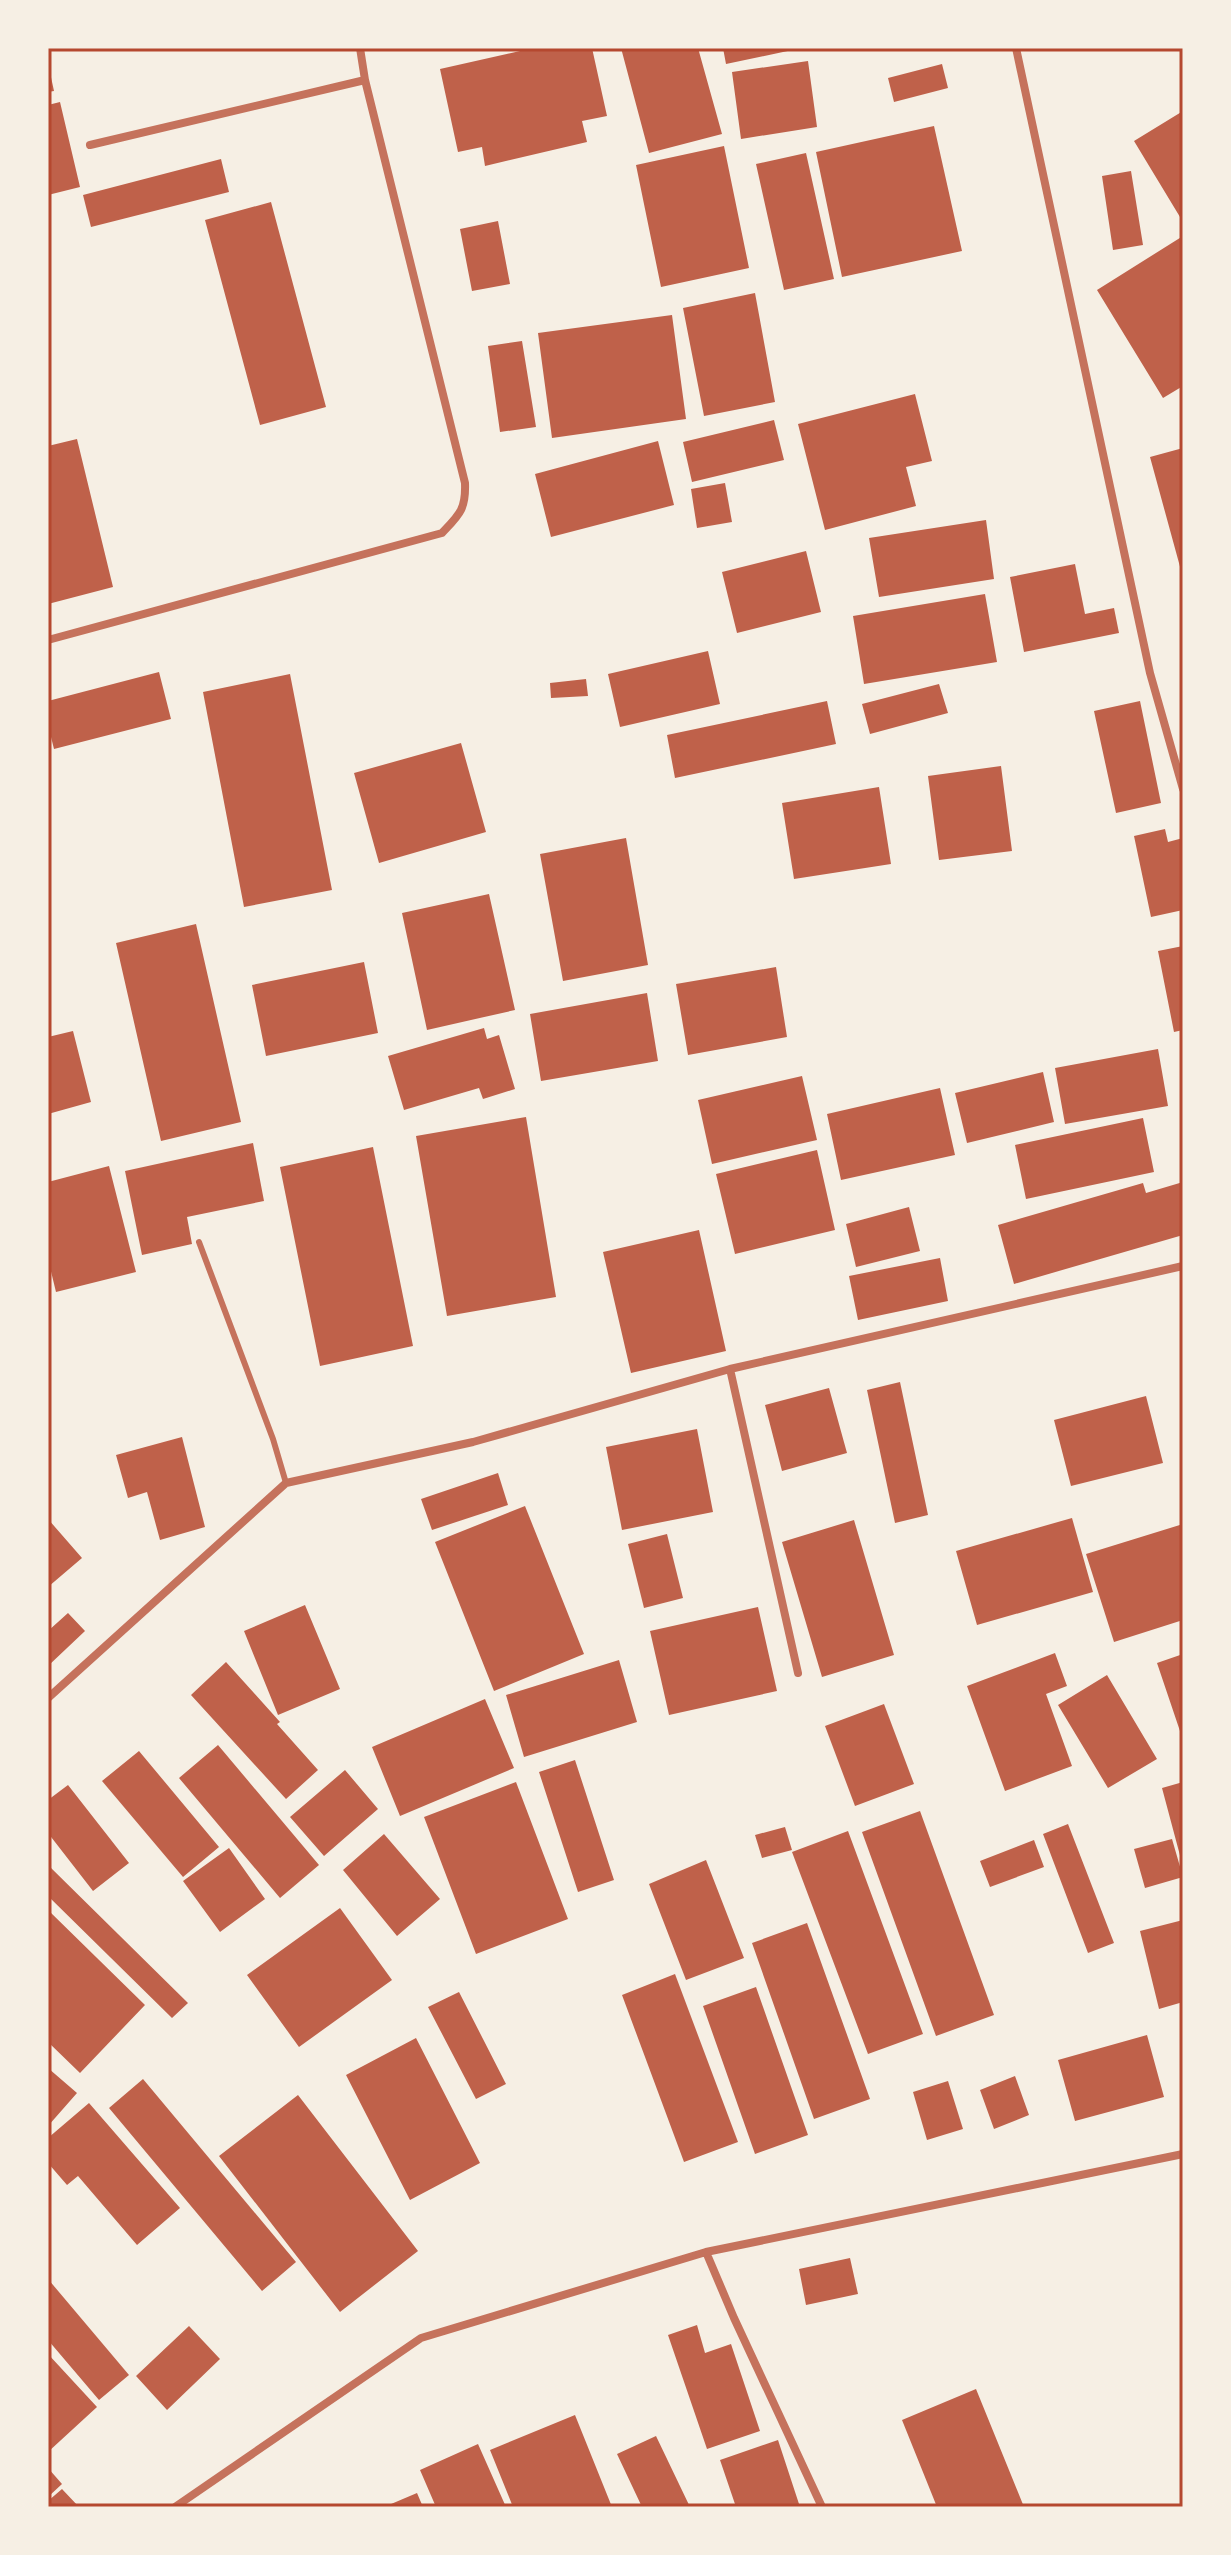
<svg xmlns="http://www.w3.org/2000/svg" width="1231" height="2555" viewBox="0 0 1231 2555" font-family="Quicksand,sans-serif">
<rect width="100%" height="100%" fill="#f6efe4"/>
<!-- building -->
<path fill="#bf614a" d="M533,48H592L607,116L582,121L587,142L485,166L482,147L458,152L440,69Z
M621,48H698L722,134L649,153Z
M723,48H797V49L726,64Z
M808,61L817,127L741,139L732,72Z
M942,64L948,88L894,102L888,78Z
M49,68L54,91L48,92V69Z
M60,102L80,187L48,195V105Z
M1183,111V216L1180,217L1134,141Z
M934,126L962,251L842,277L816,152Z
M724,146L749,268L661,287L636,165Z
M806,153L834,279L784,290L756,164Z
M221,159L229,192L91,227L83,195Z
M1131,171L1143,245L1113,250L1102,176Z
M271,202L326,407L260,425L205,220Z
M498,221L510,284L472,291L460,229Z
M1183,236V386L1163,398L1097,290Z
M755,293L775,402L704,416L683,308Z
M672,315L686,419L552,438L538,333Z
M522,341L536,427L500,432L488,346Z
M915,394L932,461L906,467L916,506L825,530L798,424Z
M774,420L784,460L692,482L683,442Z
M77,439L113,587L48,604V446Z
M658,441L674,505L551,537L535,474Z
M1183,448V574H1182L1150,457Z
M725,483L732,522L697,528L691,489Z
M986,520L994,579L879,597L869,538Z
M806,551L821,612L737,633L722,572Z
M1075,564L1085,614L1114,608L1119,633L1024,652L1010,577Z
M985,594L997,662L864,684L853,616Z
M708,651L720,704L620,727L608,674Z
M159,672L171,719L54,749L48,725V701Z
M290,674L332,890L244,907L203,692Z
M586,679L588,696L551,698L550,683Z
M939,684L948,713L870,734L862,704Z
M827,701L836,744L675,778L667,735Z
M1140,701L1161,803L1116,813L1094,711Z
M461,743L486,832L379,863L354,773Z
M1001,766L1012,851L939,860L928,776Z
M879,787L891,864L794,879L782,803Z
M1165,829L1168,842L1183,838V910L1151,917L1134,836Z
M626,838L648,965L563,981L540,854Z
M489,894L515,1010L427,1030L402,913Z
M196,924L241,1122L161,1141L116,943Z
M1183,946V1030L1174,1032L1158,951Z
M364,962L378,1033L266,1056L252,985Z
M776,967L787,1037L688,1055L676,984Z
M647,993L658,1061L541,1081L530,1014Z
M484,1028L487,1039L499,1035L515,1089L483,1099L479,1088L404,1110L388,1056Z
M73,1031L91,1102L48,1114V1037Z
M1158,1049L1168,1106L1065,1124L1055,1068Z
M1043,1072L1054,1122L967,1143L955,1093Z
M802,1076L817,1140L712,1164L698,1100Z
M940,1088L955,1155L841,1180L827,1114Z
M526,1117L556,1297L447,1316L416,1136Z
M1143,1118L1154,1172L1026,1199L1015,1145Z
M253,1143L264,1201L187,1217L192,1244L142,1255L125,1171Z
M373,1147L413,1346L320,1366L280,1167Z
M817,1150L835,1230L735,1254L716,1174Z
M109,1166L136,1272L56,1292L48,1259V1182Z
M1183,1182V1235L1014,1284L998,1225L1143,1183L1146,1193Z
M909,1207L920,1251L856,1267L846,1224Z
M699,1230L726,1351L631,1373L603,1252Z
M940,1258L948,1301L858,1320L849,1276Z
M900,1382L928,1515L895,1523L867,1390Z
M829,1388L847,1453L782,1471L765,1405Z
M1146,1396L1163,1463L1071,1486L1054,1420Z
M697,1429L713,1512L622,1530L606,1447Z
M182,1437L205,1527L160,1540L147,1492L128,1498L116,1455Z
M498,1473L508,1505L432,1530L421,1499Z
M525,1506L584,1654L494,1691L435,1542Z
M1072,1518L1093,1592L977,1625L956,1551Z
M48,1519L82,1558L48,1587Z
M854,1520L894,1655L822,1677L782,1542Z
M1183,1524V1620L1114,1642L1086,1554Z
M667,1534L683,1598L644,1608L628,1544Z
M305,1605L340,1689L278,1715L244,1631Z
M758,1607L777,1691L669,1715L650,1631Z
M68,1613L85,1631L48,1666V1631Z
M1055,1653L1067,1686L1046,1694L1072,1766L1005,1791L967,1686Z
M1183,1654V1737H1182L1157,1663Z
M619,1660L637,1722L524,1757L506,1695Z
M226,1662L280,1722L277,1724L318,1770L286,1799L191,1695Z
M1107,1675L1157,1759L1108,1788L1058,1705Z
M485,1699L514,1768L400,1816L372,1747Z
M884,1704L914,1784L855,1806L825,1726Z
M218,1745L319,1865L280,1898L179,1778Z
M139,1751L219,1847L183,1877L102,1781Z
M575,1760L614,1880L578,1892L539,1772Z
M345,1770L378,1809L324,1856L290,1817Z
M516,1782L568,1919L476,1954L424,1817Z
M1183,1782V1863H1182L1162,1788Z
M68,1785L129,1863L93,1891L48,1833V1800Z
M920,1811L994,2015L936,2036L862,1832Z
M1068,1824L1114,1943L1088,1953L1043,1834Z
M785,1827L792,1850L762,1858L755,1835Z
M848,1831L923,2034L868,2054L792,1852Z
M384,1834L440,1899L397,1936L343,1870Z
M1172,1839L1183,1877L1145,1888L1134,1849Z
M1034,1840L1044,1867L990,1887L980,1861Z
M229,1848L265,1899L220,1932L183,1881Z
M706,1860L744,1958L686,1980L649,1884Z
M48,1865L188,2003L172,2018L48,1896Z
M340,1908L392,1980L299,2047L247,1975Z
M48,1910L145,2005L80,2073L48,2042Z
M1183,1920V2002L1159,2009L1140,1931Z
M807,1923L870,2099L814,2119L752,1943Z
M675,1974L738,2142L684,2162L622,1995Z
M756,1987L808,2135L755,2154L703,2006Z
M459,1992L506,2084L476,2099L428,2007Z
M1147,2035L1164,2097L1075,2121L1058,2060Z
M416,2038L480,2163L410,2200L346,2075Z
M48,2068L77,2093L48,2126Z
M1015,2076L1029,2115L994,2129L980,2090Z
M143,2079L296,2262L262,2291L109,2108Z
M948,2081L963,2129L927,2140L913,2092Z
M298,2095L418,2251L340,2312L219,2156Z
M89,2103L180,2208L137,2245L78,2176L67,2185L48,2163V2138Z
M850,2258L858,2294L806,2305L799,2269Z
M48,2279L129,2375L99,2400L48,2340Z
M697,2325L705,2353L731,2344L760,2431L707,2449L668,2335Z
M189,2326L220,2359L167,2410L136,2376Z
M48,2354L97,2407L48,2452Z
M976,2389L1024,2507H937L902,2420Z
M575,2415L612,2507H513L490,2450Z
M656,2436L690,2507H642L617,2454Z
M778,2440L800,2507H736L720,2460Z
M478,2444L506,2507H436L420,2470Z
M48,2468L62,2484L48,2497Z
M62,2489L79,2507H48V2501Z
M417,2493L423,2507H384Z"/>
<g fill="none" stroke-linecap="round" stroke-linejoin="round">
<!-- service -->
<path stroke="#c5725c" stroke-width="6" d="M199,1242L273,1439L286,1483"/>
<!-- minor -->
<path stroke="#c5725c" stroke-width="8" d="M1016,48L1150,673L1183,789
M90,145L365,80
M48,640L442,533C459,515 466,510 465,483L365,80L360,48
M730,1369L798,1673
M48,1698L286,1483L473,1442L730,1369L1183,1266
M706,2252L734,2318L822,2507
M175,2507L421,2338L706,2252L1183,2154"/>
</g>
<!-- border -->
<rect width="1231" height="2555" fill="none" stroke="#f6efe4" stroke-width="100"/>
<rect x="50" y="50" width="1131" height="2455" fill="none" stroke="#b5482f" stroke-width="3"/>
</svg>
